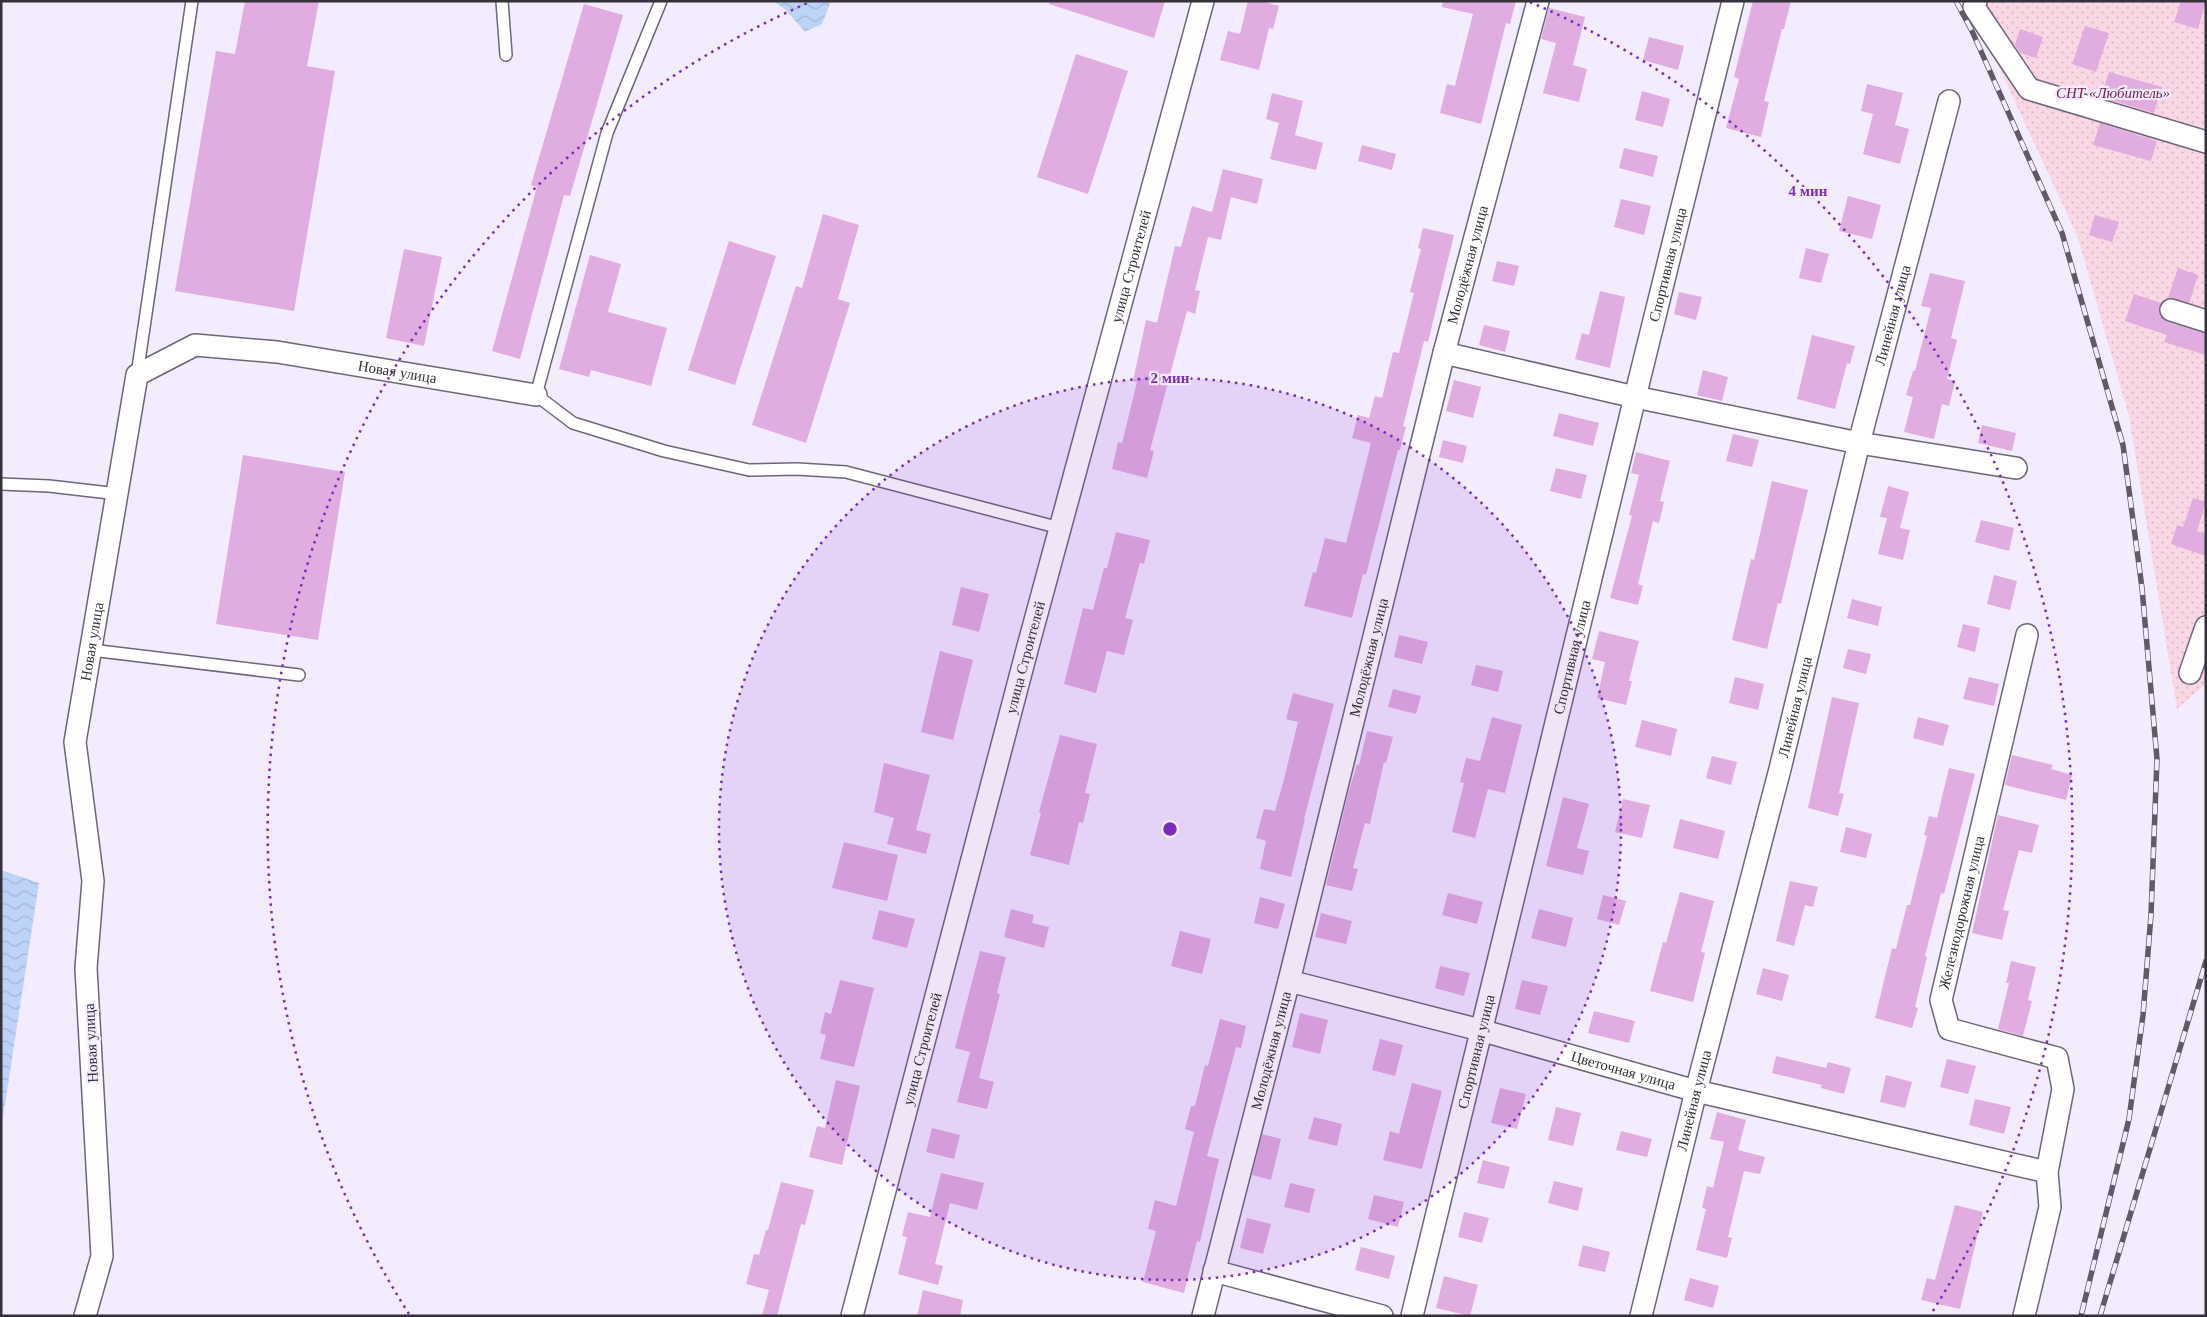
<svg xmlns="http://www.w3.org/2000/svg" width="2207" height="1317" viewBox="0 0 2207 1317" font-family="Georgia,serif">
<defs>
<pattern id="park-dots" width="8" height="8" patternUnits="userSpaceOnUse" patternTransform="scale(1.25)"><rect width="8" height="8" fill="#f9d7e5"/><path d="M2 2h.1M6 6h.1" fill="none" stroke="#d6b9c5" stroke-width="1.8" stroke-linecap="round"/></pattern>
<pattern id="water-waves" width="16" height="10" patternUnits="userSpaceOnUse" patternTransform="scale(1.25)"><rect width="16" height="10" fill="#bdd3f7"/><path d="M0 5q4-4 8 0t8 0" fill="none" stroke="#a3b6d4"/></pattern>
</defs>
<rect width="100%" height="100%" fill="#f3ebfe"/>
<!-- park -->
<path fill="url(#park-dots)" d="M1967,1H2206V684L2177,709L2129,416L2078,238L1976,17Z"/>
<!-- water -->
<path fill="url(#water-waves)" d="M773,1H831L822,24L805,32L786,10Z
M1,870L39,883L1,1130Z"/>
<!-- building -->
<path fill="#e1acdf" d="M245,1H319L307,66L335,71L294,311L175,291L216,51L235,54Z
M1050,1H1165L1154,38L1049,4Z
M1248,1H1261L1279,6L1273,29L1269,28L1259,70L1220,60L1228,31L1240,34Z
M1443,1H1516L1510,24L1506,23L1481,124L1440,113L1447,84L1455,86L1473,14L1442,7Z
M1753,1H1791L1784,29H1782L1764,101L1769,102L1761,137L1726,128L1739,79L1734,77Z
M2181,1H2206L2198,29L2174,22Z
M584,4L623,15L570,196L564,195L520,359L492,351L537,187L531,185Z
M1549,8L1585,17L1573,65L1587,69L1579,102L1543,93L1556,43L1541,39Z
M2085,26L2109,33L2096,72L2072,64Z
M2020,29L2043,37L2036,58L2020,53L2015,45Z
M1649,37L1684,46L1678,70L1643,60Z
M1076,54L1128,71L1088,194L1037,177Z
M2109,72L2162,87L2154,113L2101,97Z
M1867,84L1903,93L1895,125L1909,129L1900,164L1863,154L1873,114L1861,111Z
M1642,91L1670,99L1663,127L1635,120Z
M1272,93L1303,101L1295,135L1323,143L1316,170L1270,159L1279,123L1266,119Z
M2100,123L2157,141L2151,161L2093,145Z
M1362,145L1396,154L1392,170L1358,161Z
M1624,148L1658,156L1653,177L1619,168Z
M1223,169L1263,179L1257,204L1231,197L1221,240L1208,237L1195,290L1200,291L1195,314L1187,311L1150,450L1154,451L1147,478L1112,469L1118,442L1122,443L1137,382L1133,381L1146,320L1157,323L1175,246L1181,247L1192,206L1212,212Z
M1848,196L1881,205L1872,239L1839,231Z
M1621,199L1651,206L1644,235L1614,227Z
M823,214L859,225L838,299L850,303L806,443L752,425L796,286L802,288Z
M2095,215L2119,222L2112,242L2089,235Z
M1423,228L1454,235L1428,342L1424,341L1403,426L1406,427L1400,450H1398L1366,575L1363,574L1352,618L1304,606L1313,572L1316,573L1325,538L1346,543L1371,443L1352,438L1358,415L1369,418L1375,396L1382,398L1393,352L1399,353L1414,293L1410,292L1421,249L1418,248Z
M729,241L776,256L735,385L688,370Z
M1806,248L1829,254L1821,283L1799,278Z
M404,249L442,257L424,346L386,338Z
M590,255L621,264L608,312L667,328L651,386L591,370L589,377L559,369Z
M1497,261L1519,266L1514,286L1492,281Z
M2178,268L2198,275L2189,303L2168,298Z
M1930,273L1965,281L1951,338L1957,340L1947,379L1955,381L1949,406L1942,404L1934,439L1904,432L1913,397L1906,395L1913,371H1915L1931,308L1921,306Z
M1600,291L1625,297L1610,368L1575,359L1582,333L1589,335Z
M1679,292L1702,297L1696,320L1674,314Z
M2134,294L2161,303L2159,313L2167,322L2206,333V355L2164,342L2167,335L2125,321Z
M1484,325L1510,331L1505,352L1479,345Z
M1812,335L1855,346L1850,364L1847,363L1835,409L1797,399Z
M1703,370L1728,377L1722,401L1697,395Z
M1454,380L1481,387L1473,418L1446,411Z
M1559,413L1599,423L1593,446L1553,436Z
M1982,425L2016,433L2012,451L1978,443Z
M1733,434L1759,440L1752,467L1726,461Z
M1443,440L1467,446L1463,463L1439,457Z
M1636,452L1670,461L1660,501L1664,502L1659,523L1653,521L1638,584L1643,586L1638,605L1610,598L1632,516L1629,515L1639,475L1631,473Z
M243,455L345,472L318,640L216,624Z
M1556,468L1587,475L1581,499L1550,491Z
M1772,481L1808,490L1781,604L1778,603L1767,649L1732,640L1751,559L1754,560Z
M1888,486L1909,492L1900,528L1910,530L1903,560L1878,554L1887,518L1880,517Z
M2193,498L2206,502L2197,531L2206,534V556L2171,544L2177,525L2183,527Z
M1981,520L2014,528L2009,551L1975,542Z
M1116,532L1150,540L1144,564L1140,563L1125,618L1133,620L1124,655L1107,651L1096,693L1064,684L1083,608L1093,610L1104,568H1107Z
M1994,575L2017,581L2010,610L1987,604Z
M961,587L989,594L979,632L952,625Z
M1852,599L1882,607L1878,626L1847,618Z
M1963,624L1980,628L1975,652L1957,647Z
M1599,631L1639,641L1629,681H1632L1626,705L1597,698L1605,662L1592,659Z
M1399,635L1428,642L1422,664L1394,657Z
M1848,649L1871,654L1866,674L1843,668Z
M940,651L973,660L953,740L921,732Z
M1476,665L1503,671L1498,692L1471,685Z
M1735,677L1764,684L1758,710L1729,703Z
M1969,677L1999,684L1994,706L1963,699Z
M1393,689L1421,696L1416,714L1388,707Z
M1293,693L1334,704L1304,819H1305L1291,877L1260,869L1266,841L1256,838L1264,809L1275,811L1283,783L1298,722L1286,719Z
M1832,697L1859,703L1839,793L1844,794L1838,816L1808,808Z
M1492,717L1522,725L1505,793L1488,789L1475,838L1452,832L1464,783L1460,782L1466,758L1480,761Z
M1918,717L1949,725L1943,746L1913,738Z
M1642,720L1677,729L1671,756L1635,747Z
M1367,731L1393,737L1386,763L1384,762L1370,824L1365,823L1353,868L1358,869L1352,891L1326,885L1348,794L1357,764L1359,765Z
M1060,735L1097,744L1085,793L1090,794L1083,823L1079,822L1069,865L1030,855L1041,813L1039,812Z
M2012,755L2053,765L2051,769L2072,775L2066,800L2005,785Z
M1712,756L1737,762L1731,785L1706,778Z
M884,763L930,775L916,830L931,834L926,854L887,844L894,818L874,812Z
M1949,768L1975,774L1944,894L1941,893L1925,956L1927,957L1915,1007L1918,1008L1912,1028L1875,1018L1892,948L1896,949L1907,905H1910L1927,836L1924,835L1929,816L1937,818Z
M1563,797L1589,804L1577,848L1589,851L1583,875L1546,866Z
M1623,799L1650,805L1642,838L1615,832Z
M1998,815L2039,825L2032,853L2019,850L2003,910L2009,911L2002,940L1972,933Z
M1680,819L1725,831L1718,859L1673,848Z
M1846,827L1872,834L1866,858L1840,852Z
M844,842L898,855L887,901L832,888Z
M1790,881L1818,887L1813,907L1805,905L1794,946L1776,941Z
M1680,892L1714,901L1701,952L1705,953L1693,1002L1650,991L1663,942L1666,943Z
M1448,893L1483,902L1477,924L1442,915Z
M1603,895L1626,901L1619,925L1597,919Z
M1260,897L1285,904L1278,929L1254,923Z
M1011,909L1034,915L1032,923L1049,927L1044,948L1004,937Z
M1539,909L1573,918L1566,947L1531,938Z
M879,910L915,919L907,948L872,939Z
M1321,913L1352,921L1346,944L1315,937Z
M1180,931L1211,939L1202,974L1171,966Z
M980,951L1006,957L997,993L1000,994L979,1078L994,1082L987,1109L957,1102L970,1052L955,1048Z
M2011,961L2036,967L2028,1000L2032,1001L2023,1036L1998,1029L2009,983H2006Z
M1440,966L1470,973L1464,996L1435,988Z
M1763,968L1789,975L1782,1001L1756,994Z
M840,980L874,988L854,1067L820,1059L826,1035L820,1033L825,1012L831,1014Z
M1522,980L1548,986L1540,1015L1515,1009Z
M1594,1011L1635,1021L1629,1043L1588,1033Z
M1300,1013L1328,1020L1320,1054L1292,1047Z
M1220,1019L1246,1026L1241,1048L1236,1047L1207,1156L1219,1159L1200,1242L1197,1241L1184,1293L1143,1282L1156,1231L1148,1229L1155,1200L1176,1206L1194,1132L1185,1129L1191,1106H1195L1205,1065L1208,1066Z
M1380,1039L1403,1045L1395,1076L1372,1070Z
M1776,1056L1826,1068L1828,1062L1851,1068L1844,1094L1821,1088L1822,1085L1772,1073Z
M1947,1059L1976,1066L1968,1094L1940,1087Z
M1886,1075L1912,1082L1905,1108L1880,1102Z
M836,1080L860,1086L842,1165L809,1157L817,1126L825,1128Z
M1412,1083L1442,1091L1422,1169L1383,1160L1390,1131L1399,1134Z
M1500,1088L1526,1094L1517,1129L1491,1123Z
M1975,1099L2011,1107L2004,1134L1969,1125Z
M1556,1107L1581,1113L1573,1146L1548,1140Z
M1717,1112L1746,1120L1738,1150L1765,1157L1760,1174L1744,1171L1728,1237L1732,1238L1727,1258L1696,1250L1706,1209L1702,1208L1707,1186L1713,1188L1724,1142L1710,1139Z
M1314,1117L1342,1124L1337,1146L1308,1139Z
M932,1128L960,1135L954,1159L926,1152Z
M1621,1131L1652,1139L1647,1157L1616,1150Z
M1262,1134L1281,1139L1271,1180L1252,1175Z
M1483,1160L1510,1167L1504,1189L1477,1183Z
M941,1173L984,1183L977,1210L950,1203L935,1264L943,1266L938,1285L898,1274L907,1237L902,1236L908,1212L930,1217Z
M1554,1181L1583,1188L1578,1211L1548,1203Z
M781,1182L814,1190L805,1225L801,1224L777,1316H762L769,1290L746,1284L754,1254L759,1255L766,1230H768Z
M1290,1183L1315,1189L1309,1213L1284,1207Z
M1374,1195L1404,1202L1398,1227L1368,1219Z
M1955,1205L1983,1212L1960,1309L1921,1300L1927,1278L1935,1280Z
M1464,1212L1489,1218L1482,1243L1458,1237Z
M1247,1218L1271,1224L1263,1254L1240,1248Z
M1583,1245L1610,1252L1605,1272L1578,1266Z
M1361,1247L1395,1256L1389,1279L1355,1270Z
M1444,1276L1478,1285L1470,1316L1436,1308Z
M1690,1278L1719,1286L1713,1308L1684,1300Z
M923,1290L963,1300L960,1316H917Z"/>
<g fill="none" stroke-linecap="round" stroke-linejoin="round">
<!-- service casing -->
<g stroke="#6e657a" stroke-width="14">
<path id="service" d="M502,1L506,55
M661,1L607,133L536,395L573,423L664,451L749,470L797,469L846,472L1060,528
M137,375L192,1
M1,484L49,486L118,494
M91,650L299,675"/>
</g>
<!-- minor casing -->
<g stroke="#6e657a" stroke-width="24">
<g id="minor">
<path d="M1976,1L1974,7L2029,89L2206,142"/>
<path d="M2171,310L2206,321"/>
<path d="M1444,353L1635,397L1859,443L2016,468"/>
<path d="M2190,673L2206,627"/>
<path id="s1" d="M1289,981L1480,1030L1696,1091L2047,1172"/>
<path d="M1214,1271L1382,1316"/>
<path id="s2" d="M85,1316L102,1256L86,968L93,881L75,742L137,375L195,345L277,352L536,395"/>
<path id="s3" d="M852,1316L1027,650L1203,1"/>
<path id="s4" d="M1203,1316L1289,981L1444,353L1538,1"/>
<path id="s5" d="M1412,1316L1635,397L1733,1"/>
<path id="s6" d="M1641,1316L1696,1091L1780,769L1859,443L1949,101"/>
<path id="s7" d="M2024,1316L2050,1207L2047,1172L2063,1089L2057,1058L1949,1029L1941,1000L2027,635"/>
</g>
</g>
<!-- service -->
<use href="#service" stroke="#fff" stroke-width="11"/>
<!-- minor -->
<use href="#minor" stroke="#fff" stroke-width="21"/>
<!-- rail casing -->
<g stroke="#5f5a65" stroke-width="5.5">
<path id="rail" d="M1956,1L1972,31L2062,233L2123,445L2142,588L2157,759L2151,915L2143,1015L2129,1119L2081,1316
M2100,1316L2206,961"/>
</g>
<!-- rail -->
<use href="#rail" stroke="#f3ebfe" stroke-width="4" stroke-dasharray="11" stroke-linecap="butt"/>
</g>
<!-- distance rings -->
<circle cx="1170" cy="829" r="451" fill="#7b2cbf" fill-opacity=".12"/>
<g fill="none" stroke="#7b2cbf" stroke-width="2.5" stroke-dasharray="2.5 5">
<circle cx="1170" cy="829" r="451"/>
<path d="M409 1314A902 902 0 0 1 810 2M1530 2A902 902 0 0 1 1931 1314"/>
</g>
<g text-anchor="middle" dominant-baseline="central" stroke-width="4.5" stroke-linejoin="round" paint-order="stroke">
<!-- park labels -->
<g font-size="15" font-style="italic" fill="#6e1e4b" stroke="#f3ebfe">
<text x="2113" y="93">СНТ «Любитель»</text>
</g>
<!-- street labels -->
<g font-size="15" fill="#35313a" stroke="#f3ebfe">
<text stroke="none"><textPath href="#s4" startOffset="1084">Молодёжная улица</textPath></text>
<text stroke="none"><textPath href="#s5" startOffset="1082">Спортивная улица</textPath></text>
<text stroke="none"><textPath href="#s3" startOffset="1086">улица Строителей</textPath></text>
<text stroke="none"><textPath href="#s6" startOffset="1032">Линейная улица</textPath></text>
<text stroke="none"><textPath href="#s2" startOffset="1220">Новая улица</textPath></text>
<text stroke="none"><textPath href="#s2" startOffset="680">Новая улица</textPath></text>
<text stroke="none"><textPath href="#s3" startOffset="681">улица Строителей</textPath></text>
<text stroke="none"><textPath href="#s4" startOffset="679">Молодёжная улица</textPath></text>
<text stroke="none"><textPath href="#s5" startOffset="678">Спортивная улица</textPath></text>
<text stroke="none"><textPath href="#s6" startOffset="628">Линейная улица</textPath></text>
<text stroke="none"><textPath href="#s7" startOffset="495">Железнодорожная улица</textPath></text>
<text transform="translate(91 1043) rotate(-93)">Новая улица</text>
<text stroke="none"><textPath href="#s3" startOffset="276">улица Строителей</textPath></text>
<text stroke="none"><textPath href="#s4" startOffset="274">Молодёжная улица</textPath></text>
<text stroke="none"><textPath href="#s5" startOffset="272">Спортивная улица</textPath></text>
<text stroke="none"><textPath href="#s1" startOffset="346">Цветочная улица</textPath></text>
<text stroke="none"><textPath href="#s6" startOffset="222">Линейная улица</textPath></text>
</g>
</g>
<circle cx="1170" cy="829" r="8" fill="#7b2cbf" stroke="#f3ebfe" stroke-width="2.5"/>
<g font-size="15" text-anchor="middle" font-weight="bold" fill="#7b2cbf" stroke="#f3ebfe" stroke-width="4.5" stroke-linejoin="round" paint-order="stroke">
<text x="1808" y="196">4 мин</text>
<text x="1170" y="383">2 мин</text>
</g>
<!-- border -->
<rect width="2207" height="1317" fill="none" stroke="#35313a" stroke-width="5"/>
</svg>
